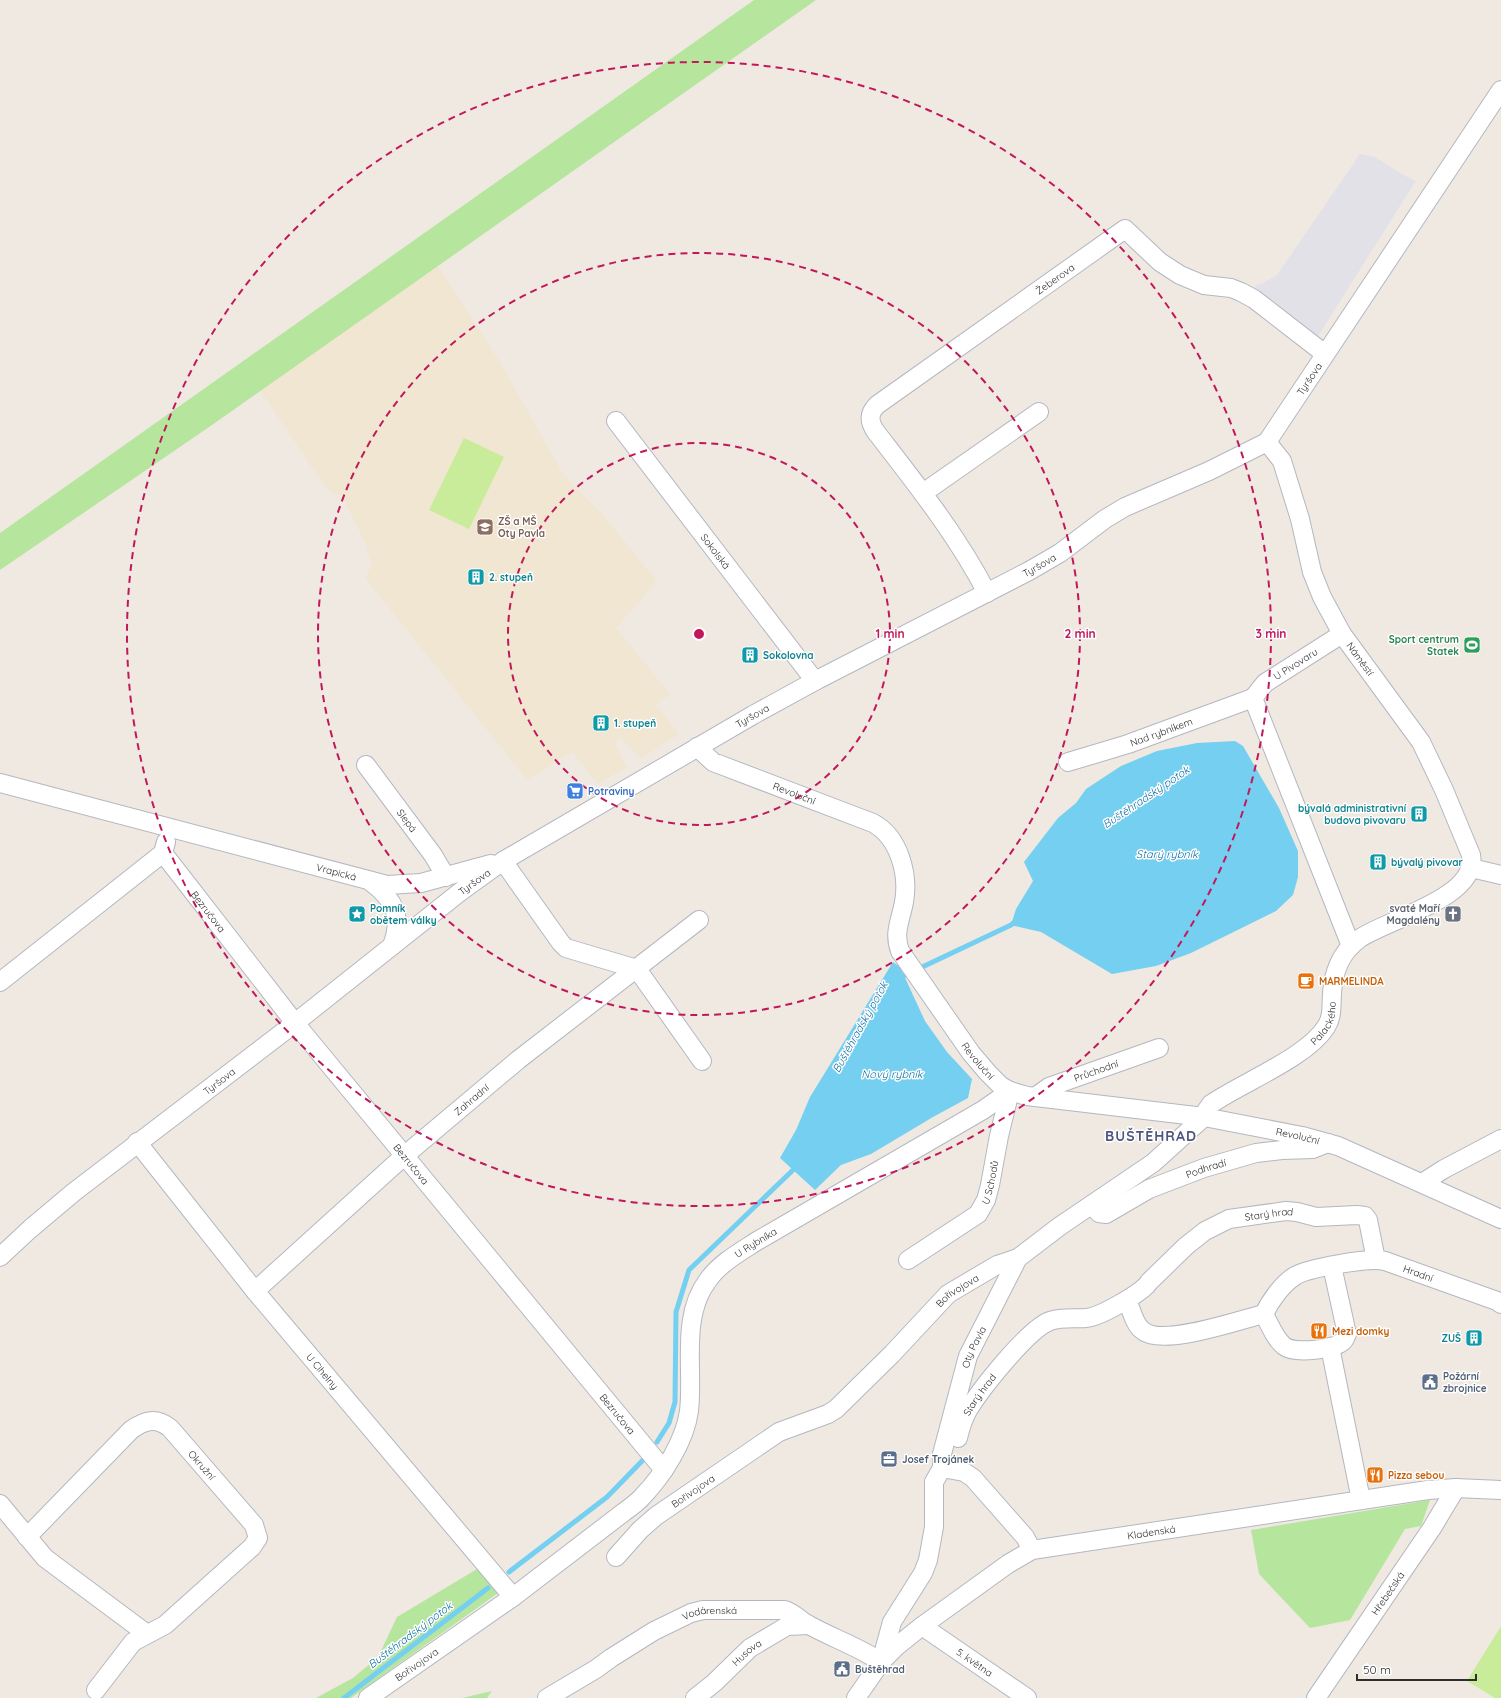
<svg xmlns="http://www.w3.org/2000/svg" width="1501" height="1698" viewBox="0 0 1501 1698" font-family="Quicksand,sans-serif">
<rect width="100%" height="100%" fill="#efe9e1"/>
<!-- industrial -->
<path fill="#e3e1e8" d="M1360,154L1375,157L1402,174L1415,181L1417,179L1315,341L1253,289L1256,285L1261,284L1277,275Z"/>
<!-- education -->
<path fill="#f0e6d1" d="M438,266L501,364L563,474L602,514L657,581L616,628L670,694L656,705L679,734L641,758L620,737L614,742L627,767L598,784L572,752L527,780L365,578L372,565L364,540L342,496L327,490L260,390Z"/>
<!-- green -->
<path fill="#b6e59e" d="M754,0H816L212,425L0,570V533Z
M1430,1500L1421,1526L1405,1529L1350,1620L1310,1628L1259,1574L1251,1530Z
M477,1569L498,1593L351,1698H316L353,1678L378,1657L397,1617Z
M492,1691L487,1698H462Z"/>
<!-- pitch -->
<path fill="#c9ec9a" d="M464,438L504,457L469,529L429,510Z
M1501,1626V1698H1495L1467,1681Z"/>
<!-- water -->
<path fill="#75cff0" d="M1235,741L1243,746L1279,808L1298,851V877L1293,895L1276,911L1191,953L1156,966L1112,974L1041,932L1011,925L1016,909L1033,881L1024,862L1058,818L1076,803L1086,789L1121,766L1157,751L1197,743Z
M893,962L900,967L925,1021L947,1052L972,1079L968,1098L933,1117L871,1154L841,1165L815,1190L780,1158L796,1130L810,1097Z"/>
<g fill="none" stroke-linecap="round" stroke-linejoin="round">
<!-- stream -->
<path stroke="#75cff0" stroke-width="5" d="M899,978L1011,925L1016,921
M657,1442L669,1423L675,1402L676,1312L689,1270L793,1170L796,1165
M509,1572L607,1497L645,1458
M344,1698L488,1588"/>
<!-- minor casing -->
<g stroke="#b4b7c1" stroke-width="20">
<g id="minor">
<path id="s1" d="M616,421L815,681"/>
<path d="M923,493L1039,412"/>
<path id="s2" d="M987,593C957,535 916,484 876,432C869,422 868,414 877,405L1125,229L1160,262L1180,275L1204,285L1231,288L1241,292L1254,299L1325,354"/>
<path d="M1253,698L1351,946"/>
<path id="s3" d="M1253,698L1265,683L1342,634"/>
<path id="s4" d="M697,747L713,762L873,823C899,837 909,874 904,902C901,919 893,933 900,951L971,1053L988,1073L1001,1086L1010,1091L1027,1096L1204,1117L1302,1136L1338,1146L1501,1219"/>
<path id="s5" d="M1068,762L1128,744L1253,698"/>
<path id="s6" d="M366,765L433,855L446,877"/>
<path id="s7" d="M0,783L387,885L421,883L491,864"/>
<path id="s8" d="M163,853L295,1023L664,1470"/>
<path d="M503,861L561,943L566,948L637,969L702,1061"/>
<path d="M1471,868L1501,875"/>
<path d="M371,882C395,900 403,917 392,946"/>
<path d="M0,982L163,853L166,842"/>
<path id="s9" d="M1035,1097L1049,1087L1159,1048"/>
<path id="s10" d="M1204,1117L1206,1111L1211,1104C1243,1082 1306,1058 1326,1027C1333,1016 1331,1006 1332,994C1333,973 1341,952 1359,939C1385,920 1479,898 1471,855L1444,790L1421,742L1342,634L1322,597L1312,572L1300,519L1282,461L1267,442"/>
<path id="s11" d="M137,1142L255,1291L513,1597"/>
<path d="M1422,1183L1444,1169L1501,1139"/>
<path id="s12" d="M1092,1205L1099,1213L1106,1214L1149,1189L1204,1168L1256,1153L1282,1150L1313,1149L1328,1143"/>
<path id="s13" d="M0,1257L30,1229L74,1192L295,1023L460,892L503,861L753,715L815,681L1029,571L1060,553L1105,519L1125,507L1209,471L1267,442L1501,90"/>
<path id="s14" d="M908,1260L978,1214L986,1200L990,1185L999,1136L1010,1091"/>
<path id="s15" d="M1149,1282L1186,1246L1205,1231L1229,1219L1286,1211L1297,1212L1316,1217L1357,1215L1365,1216L1368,1220L1376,1260"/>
<path id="s16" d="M255,1291L404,1156L518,1060L699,920"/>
<path d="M1127,1300C1131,1308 1134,1324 1142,1330C1161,1348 1239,1320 1264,1314C1269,1323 1275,1339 1284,1346C1294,1354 1332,1350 1342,1342C1345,1340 1345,1338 1347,1334L1332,1266"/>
<path id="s17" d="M1264,1314C1270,1301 1283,1283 1295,1276C1308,1268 1370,1257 1385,1261L1497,1301L1501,1304"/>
<path d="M1330,1347L1361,1500"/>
<path id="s18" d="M958,1438C960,1429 963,1420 967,1412C979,1391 1028,1329 1050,1321C1062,1317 1073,1319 1086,1318C1100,1317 1137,1295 1147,1285"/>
<path d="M942,1468L964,1472L973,1478L1025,1537L1032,1550"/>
<path d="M0,1504L45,1558L147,1634"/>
<path id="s19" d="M27,1537L131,1430C145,1420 156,1417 170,1428L254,1525L258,1538L252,1547L165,1625L133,1642L96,1690"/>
<path id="s20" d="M616,1557L640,1530L656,1516L779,1432L828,1414L836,1409L892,1354L948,1294L997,1265L1018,1258"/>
<path id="s21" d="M922,1626L1027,1698"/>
<path id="s22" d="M368,1698L513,1597L624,1512C631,1507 638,1502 643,1496C663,1475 685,1441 689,1411C694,1369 680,1317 708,1280C720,1263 740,1252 757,1241L983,1110L1010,1091"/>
<path id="s23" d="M547,1698L596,1669L611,1658L654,1631L691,1613L703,1610H785C795,1613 800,1621 809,1625C832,1638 859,1647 881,1662L892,1622L923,1573L928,1560L934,1527V1482L942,1468V1454L968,1356L1018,1258L1060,1226L1153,1163L1204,1117"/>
<path id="s24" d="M695,1698L714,1683L750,1648L787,1626L808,1625"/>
<path id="s25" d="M856,1698L881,1662L897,1646L922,1626L1008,1564L1032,1550L1428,1490L1456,1488L1501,1490"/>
<path id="s26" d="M1316,1698L1432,1528L1456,1488"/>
</g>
</g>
<!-- minor -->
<use href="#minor" stroke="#fff" stroke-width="18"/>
</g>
<!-- distance rings -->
<g fill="none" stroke="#c2185b" stroke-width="2" stroke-dasharray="7 5">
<circle cx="699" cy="634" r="191"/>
<circle cx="699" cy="634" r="381"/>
<circle cx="699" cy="634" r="572"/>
</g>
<!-- icons -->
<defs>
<g id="school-square" transform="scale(0.9)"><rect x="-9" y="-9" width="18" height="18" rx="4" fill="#8d6e63" stroke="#fff"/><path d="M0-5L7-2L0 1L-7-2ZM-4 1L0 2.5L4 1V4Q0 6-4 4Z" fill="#fff"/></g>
<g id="building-square" transform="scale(0.9)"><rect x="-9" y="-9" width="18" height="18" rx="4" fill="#0f9aa8" stroke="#fff"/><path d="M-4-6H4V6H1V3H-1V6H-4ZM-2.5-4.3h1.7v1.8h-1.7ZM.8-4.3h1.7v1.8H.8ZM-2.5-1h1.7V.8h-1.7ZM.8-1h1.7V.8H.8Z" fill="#fff"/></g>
<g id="stadium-square" transform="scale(0.9)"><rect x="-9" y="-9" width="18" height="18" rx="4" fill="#2e9e5b" stroke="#fff"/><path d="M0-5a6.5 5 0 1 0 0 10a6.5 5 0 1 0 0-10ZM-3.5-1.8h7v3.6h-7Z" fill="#fff"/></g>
<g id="supermarket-square" transform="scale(0.9)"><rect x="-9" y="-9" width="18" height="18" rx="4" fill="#3f7fe0" stroke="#fff"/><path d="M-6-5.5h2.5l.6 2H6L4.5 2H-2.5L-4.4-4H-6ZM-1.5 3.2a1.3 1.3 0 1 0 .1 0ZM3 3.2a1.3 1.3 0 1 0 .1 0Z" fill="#fff"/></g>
<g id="sight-square" transform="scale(0.9)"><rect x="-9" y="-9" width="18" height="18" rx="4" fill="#0f9aa8" stroke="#fff"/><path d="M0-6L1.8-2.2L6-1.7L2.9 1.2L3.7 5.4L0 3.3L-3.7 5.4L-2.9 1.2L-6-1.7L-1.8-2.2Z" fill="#fff"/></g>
<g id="church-square" transform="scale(0.9)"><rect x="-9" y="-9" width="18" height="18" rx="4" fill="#6b7280" stroke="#fff"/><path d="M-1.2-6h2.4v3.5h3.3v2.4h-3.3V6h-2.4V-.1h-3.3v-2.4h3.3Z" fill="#fff"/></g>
<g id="cafe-square" transform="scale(0.9)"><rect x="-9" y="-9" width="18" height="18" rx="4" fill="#e8710a" stroke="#fff"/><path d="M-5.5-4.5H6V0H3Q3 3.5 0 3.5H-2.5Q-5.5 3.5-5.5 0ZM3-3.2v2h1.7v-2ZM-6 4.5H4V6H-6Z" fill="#fff"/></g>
<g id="restaurant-square" transform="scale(0.9)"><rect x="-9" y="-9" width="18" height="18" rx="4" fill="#e8710a" stroke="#fff"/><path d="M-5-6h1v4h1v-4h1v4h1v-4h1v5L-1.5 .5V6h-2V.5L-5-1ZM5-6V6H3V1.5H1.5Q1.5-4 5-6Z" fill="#fff"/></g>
<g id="civic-square" transform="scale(0.9)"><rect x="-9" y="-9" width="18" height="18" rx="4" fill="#5c6f8a" stroke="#fff"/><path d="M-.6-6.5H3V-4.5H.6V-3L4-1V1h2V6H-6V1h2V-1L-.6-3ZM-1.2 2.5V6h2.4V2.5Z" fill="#fff"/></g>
<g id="office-square" transform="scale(0.9)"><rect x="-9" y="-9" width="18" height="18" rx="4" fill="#5c6f8a" stroke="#fff"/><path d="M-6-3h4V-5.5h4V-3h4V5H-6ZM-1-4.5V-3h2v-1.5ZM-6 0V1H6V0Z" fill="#fff"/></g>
</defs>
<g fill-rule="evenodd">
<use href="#school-square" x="485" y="527"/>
<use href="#building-square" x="476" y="577"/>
<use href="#stadium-square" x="1472" y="645"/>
<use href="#building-square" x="750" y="655"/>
<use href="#building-square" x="601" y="723"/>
<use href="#supermarket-square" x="575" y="791"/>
<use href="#building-square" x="1419" y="814"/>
<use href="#building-square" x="1378" y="862"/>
<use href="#sight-square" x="357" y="914"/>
<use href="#church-square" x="1453" y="914"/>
<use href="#cafe-square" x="1306" y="981"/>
<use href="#restaurant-square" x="1319" y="1331"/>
<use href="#building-square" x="1474" y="1338"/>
<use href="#civic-square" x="1430" y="1382"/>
<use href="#office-square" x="889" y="1459"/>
<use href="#restaurant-square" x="1375" y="1475"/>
<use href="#civic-square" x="842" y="1669"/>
</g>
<g text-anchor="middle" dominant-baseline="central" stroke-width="3" stroke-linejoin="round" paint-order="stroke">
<!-- street labels -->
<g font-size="10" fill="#2e2e2e" stroke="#fff">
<text stroke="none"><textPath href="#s2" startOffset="444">Žeberova</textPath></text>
<text stroke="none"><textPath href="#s13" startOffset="1589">Tyršova</textPath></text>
<text stroke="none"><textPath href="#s1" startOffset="164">Sokolská</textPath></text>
<text stroke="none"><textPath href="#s13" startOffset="1253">Tyršova</textPath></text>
<text transform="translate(1360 659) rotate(54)">Náměstí</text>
<text stroke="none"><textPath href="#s3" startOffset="55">U Pivovaru</textPath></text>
<text stroke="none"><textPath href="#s13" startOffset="929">Tyršova</textPath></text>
<text stroke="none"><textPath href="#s5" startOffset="98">Nad rybníkem</textPath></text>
<text stroke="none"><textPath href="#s4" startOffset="109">Revoluční</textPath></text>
<text stroke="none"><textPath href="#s6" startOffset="69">Slepá</textPath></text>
<text stroke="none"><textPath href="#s7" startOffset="348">Vrapická</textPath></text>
<text stroke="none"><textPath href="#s13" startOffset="605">Tyršova</textPath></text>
<text stroke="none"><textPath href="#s8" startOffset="74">Bezručova</textPath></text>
<text stroke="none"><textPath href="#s10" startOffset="157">Palackého</textPath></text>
<text stroke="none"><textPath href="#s4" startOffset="468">Revoluční</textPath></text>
<text stroke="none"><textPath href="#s9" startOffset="67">Průchodní</textPath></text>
<text stroke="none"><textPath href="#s13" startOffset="281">Tyršova</textPath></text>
<text stroke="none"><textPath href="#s16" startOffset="289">Zahradní</textPath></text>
<text stroke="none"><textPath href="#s4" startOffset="804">Revoluční</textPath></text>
<text stroke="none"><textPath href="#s8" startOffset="398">Bezručova</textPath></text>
<text stroke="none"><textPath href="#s12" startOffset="128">Podhradí</textPath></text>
<text stroke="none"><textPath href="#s14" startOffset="118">U Schodů</textPath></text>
<text stroke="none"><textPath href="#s15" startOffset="143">Starý hrad</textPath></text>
<text stroke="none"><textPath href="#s22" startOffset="635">U Rybníka</textPath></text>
<text stroke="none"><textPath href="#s17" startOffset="177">Hradní</textPath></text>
<text stroke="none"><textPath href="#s20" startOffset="438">Bořivojova</textPath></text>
<text stroke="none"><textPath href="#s23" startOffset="705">Oty Pavla</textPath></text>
<text stroke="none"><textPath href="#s11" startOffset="295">U Cihelny</textPath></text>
<text stroke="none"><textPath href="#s18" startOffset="49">Starý hrad</textPath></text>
<text stroke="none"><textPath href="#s8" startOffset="722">Bezručova</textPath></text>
<text stroke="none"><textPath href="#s19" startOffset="241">Okružní</textPath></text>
<text stroke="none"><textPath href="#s20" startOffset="102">Bořivojova</textPath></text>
<text stroke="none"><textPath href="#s25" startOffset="353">Kladenská</textPath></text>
<text stroke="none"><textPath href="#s26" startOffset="127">Hřebečská</textPath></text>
<text stroke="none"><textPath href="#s23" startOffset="186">Vodárenská</textPath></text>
<text stroke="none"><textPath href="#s24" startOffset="69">Husova</textPath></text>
<text stroke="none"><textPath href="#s21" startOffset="64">5. května</textPath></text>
<text stroke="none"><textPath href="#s22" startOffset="59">Bořivojova</textPath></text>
</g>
<!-- education labels -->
<g font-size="10" font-weight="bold" fill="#785e54" stroke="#fff" text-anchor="start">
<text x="498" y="521">ZŠ a MŠ<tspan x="498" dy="12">Oty Pavla</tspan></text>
</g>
<!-- culture labels -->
<g font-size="10" font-weight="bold" fill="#0d838f" stroke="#fff" text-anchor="start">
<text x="489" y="577">2. stupeň</text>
<text x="763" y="655">Sokolovna</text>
<text x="614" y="723">1. stupeň</text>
<text x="1406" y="808" text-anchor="end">bývalá administrativní<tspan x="1406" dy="12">budova pivovaru</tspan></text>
<text x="1391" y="862">bývalý pivovar</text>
<text x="370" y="908">Pomník<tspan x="370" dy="12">obětem války</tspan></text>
<text x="1461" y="1338" text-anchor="end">ZUŠ</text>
</g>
<!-- leisure labels -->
<g font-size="10" font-weight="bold" fill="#27864d" stroke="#fff" text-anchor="end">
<text x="1459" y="639">Sport centrum<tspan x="1459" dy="12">Statek</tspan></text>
</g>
<!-- shop labels -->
<g font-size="10" font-weight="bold" fill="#366cbe" stroke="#fff" text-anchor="start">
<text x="588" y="791">Potraviny</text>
</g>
<!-- worship labels -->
<g font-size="10" font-weight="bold" fill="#5b616d" stroke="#fff" text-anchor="end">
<text x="1440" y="908">svaté Maří<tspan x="1440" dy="12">Magdalény</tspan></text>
</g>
<!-- food labels -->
<g font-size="10" font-weight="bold" fill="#c56008" stroke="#fff" text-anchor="start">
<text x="1319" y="981">MARMELINDA</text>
<text x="1332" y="1331">Mezi domky</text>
<text x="1388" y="1475">Pizza sebou</text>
</g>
<!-- service labels -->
<g font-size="10" font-weight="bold" fill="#4e5e75" stroke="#fff" text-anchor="start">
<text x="1443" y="1376">Požární<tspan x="1443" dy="12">zbrojnice</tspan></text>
<text x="902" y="1459">Josef Trojánek</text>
<text x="855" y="1669">Buštěhrad</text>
</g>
<!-- water labels -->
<g font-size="11" font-style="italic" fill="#0d6fa3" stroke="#fff">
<text transform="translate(1146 797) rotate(-34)">Buštěhradský potok</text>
<text x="1167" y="854">Starý rybník</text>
<text transform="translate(860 1027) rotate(-61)">Buštěhradský potok</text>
<text x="892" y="1074">Nový rybník</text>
<text transform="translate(410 1635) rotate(-37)">Buštěhradský potok</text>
</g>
<!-- district labels -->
<g font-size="14" font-weight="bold" letter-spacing="1" fill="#4d5680" stroke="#fff">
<text x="1151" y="1136">BUŠTĚHRAD</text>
</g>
</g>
<circle cx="699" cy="634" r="6" fill="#c2185b" stroke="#fff" stroke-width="2"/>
<g font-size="12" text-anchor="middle" font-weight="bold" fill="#c2185b" stroke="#fff" stroke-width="3" stroke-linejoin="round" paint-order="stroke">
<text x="890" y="638">1 min</text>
<text x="1080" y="638">2 min</text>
<text x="1271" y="638">3 min</text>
</g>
<!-- scale -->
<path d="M1357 1674v6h119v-6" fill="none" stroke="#2e2e2e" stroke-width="2"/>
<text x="1363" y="1674" font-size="12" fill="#2e2e2e" stroke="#ffffff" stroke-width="3" paint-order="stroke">50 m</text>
</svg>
